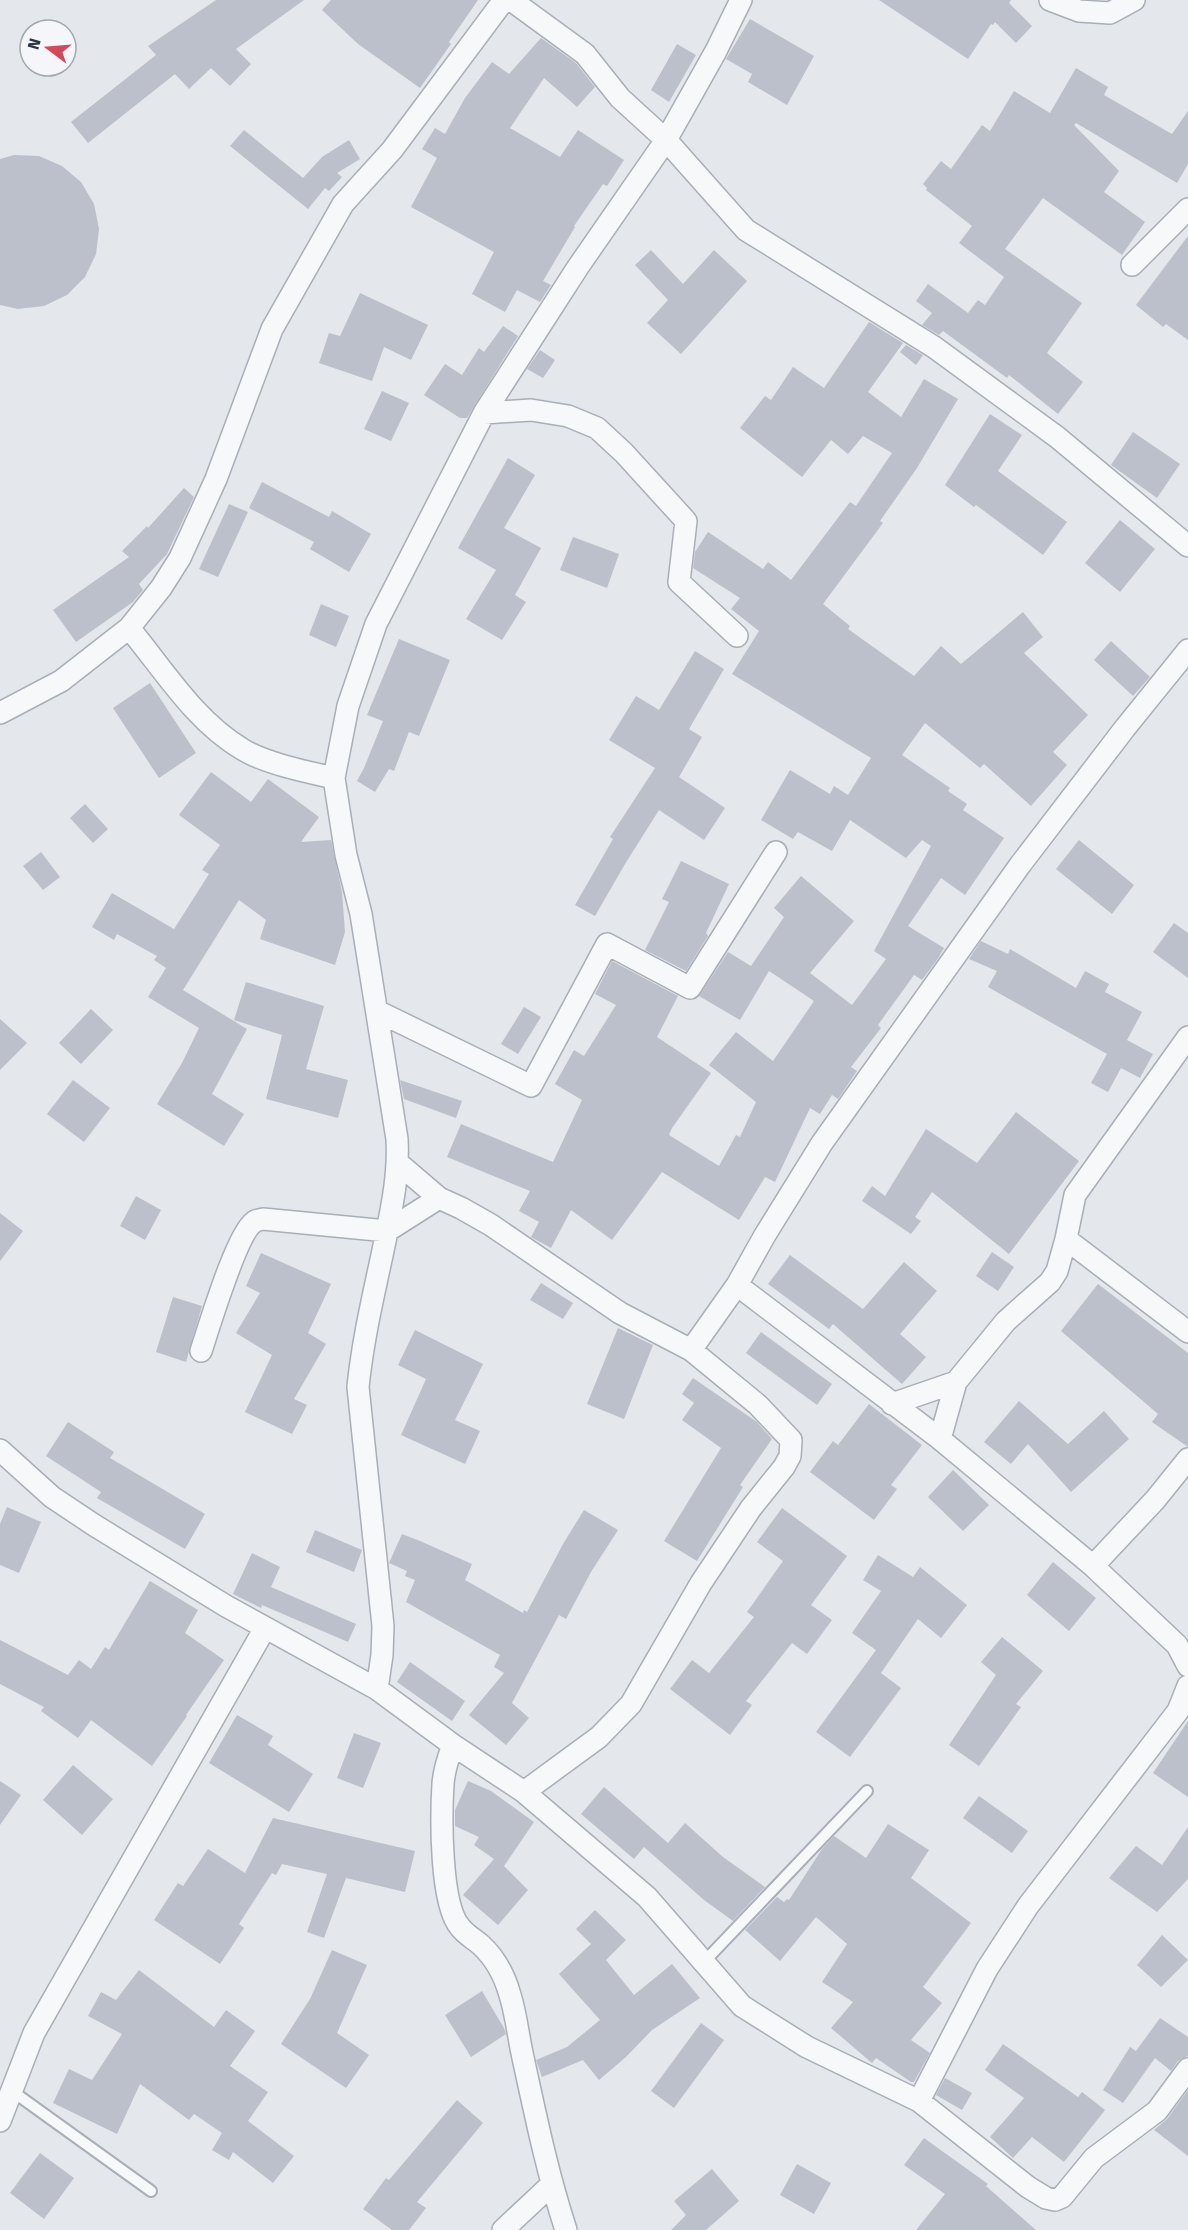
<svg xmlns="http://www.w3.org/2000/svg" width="1188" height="2230" viewBox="0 0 1188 2230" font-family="'Fira Sans',sans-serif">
<rect width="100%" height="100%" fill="#e4e7ec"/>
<!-- building -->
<path fill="#bbc0ca" d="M216,0H304L236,49L251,64L230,86L211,68L189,89L175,74L88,143L71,122L156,55L148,46Z
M331,0H478L449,42L451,44L420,88L358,44L322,10Z
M879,0H1011L1009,3L1032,26L1016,43L995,22L993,25L991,24L968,59Z
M750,19L814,56L787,105L748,82L752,74L726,59Z
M541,38L576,63L595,87L577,107L544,78L510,128L560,157L578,130L624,160L607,186L603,184L574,226L575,227L543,281L551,285L540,302L517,290L505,312L472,294L494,252L411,207L437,158L422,149L435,128L445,134L465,98L492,62L509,74Z
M677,44L696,55L669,102L651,90Z
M1076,68L1108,87L1104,95L1172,134L1188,111V164L1177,183L1076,123L1074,125L1119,171L1104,192L1145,222L1122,255L1043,198L1005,249L1082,303L1047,353L1083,382L1058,414L1009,375L1007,378L943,331L939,335L922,325L932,313L916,301L928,284L968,313L978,300L985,305L1004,277L959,243L972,226L926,190L927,188L923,184L941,161L951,169L982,125L990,131L1014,91L1050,113Z
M244,130L303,178L322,157L349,140L360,159L337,173L342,177L329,191L325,188L308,209L230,146Z
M14,155L39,156L62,166L81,182L94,204L99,229L96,254L85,277L67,295L44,306L18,309L0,305V159Z
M1188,236V340L1166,324L1163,327L1136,305Z
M651,250L683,284L714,250L747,281L681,354L647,323L668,300L635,265Z
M360,293L428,325L411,360L384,347L372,381L319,363L329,333L340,336Z
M869,322L903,343L868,392L901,417L924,379L958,399L917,468L880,521L883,523L823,604L850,626L848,629L914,676L941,646L961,664L1023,612L1043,637L1024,653L1088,715L1053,752L1067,765L1031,806L984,764L980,768L925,723L902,755L950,788L948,791L967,804L963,810L1004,838L965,895L941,878L908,926L944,948L937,960L922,980L914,975L878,1025L881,1028L851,1067L857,1071L838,1099L832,1095L820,1114L810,1108L775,1182L765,1177L739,1220L662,1172L612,1240L571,1210L551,1248L531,1237L539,1222L519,1211L530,1191L447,1157L461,1124L553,1162L582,1100L555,1084L574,1050L584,1056L616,1005L595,994L612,961L678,996L657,1037L711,1073L672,1128L669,1135L719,1166L736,1135L740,1137L756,1102L709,1065L736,1032L773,1061L814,1001L769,971L740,1020L699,996L728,952L751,966L784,917L774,908L801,876L854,921L810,973L852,1005L886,959L874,951L931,846L922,840L906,858L850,820L832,851L798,832L793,839L761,820L790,770L830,794L834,786L848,795L871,758L732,674L759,631L731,609L740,598L693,568L695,552L708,532L763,569L768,562L791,580L850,502L856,506L892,453L863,436L848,454L831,440L802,477L740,428L765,396L771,400L793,367L824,388Z
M503,326L518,336L467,418H460L424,395L445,364L462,375L479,348L484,352Z
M906,345L923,355L916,365L900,352Z
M540,350L555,360L543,378L527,369Z
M382,391L409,403L391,441L364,429Z
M990,414L1022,435L998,471L1067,522L1043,555L976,505L974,507L945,485Z
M1133,432L1180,464L1157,498L1111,465Z
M508,458L535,475L504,528L541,548L515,595L526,602L502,640L466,619L496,570L458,548Z
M262,482L329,517L332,511L371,534L349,572L310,549L314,542L249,508Z
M184,488L194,497L167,554L139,584L143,590L133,602L76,642L53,610L129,557L122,551L147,526L148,528Z
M229,504L248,512L218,577L199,569Z
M1120,520L1155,549L1120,592L1085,563Z
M573,537L619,554L607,588L560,570Z
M321,604L349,616L336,647L309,635Z
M399,639L450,660L419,736L409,732L394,771L389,769L375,792L357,781L364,768L383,721L367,715Z
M1111,641L1150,677L1133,696L1094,660Z
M695,651L724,669L689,729L702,737L679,777L725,808L704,840L659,810L625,864L595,916L575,905L613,839L610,837L655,768L609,740L636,696L659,710Z
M150,683L196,753L159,778L113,708Z
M211,772L251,802L268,779L319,817L301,842L331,840L342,892L345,932L335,965L260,939L266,920L239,900L183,990L247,1029L212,1094L244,1114L224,1146L157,1104L182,1063L199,1028L148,997L166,968L154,960L157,956L117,934L114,940L92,927L112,893L174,929L209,874L202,870L220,845L179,815Z
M85,804L108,829L93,843L70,818Z
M1079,840L1134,885L1112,914L1056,869Z
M41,852L60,877L43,890L23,866Z
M681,861L729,884L706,933L708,936L686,971L645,950L669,902L662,899Z
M1174,923L1188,933V978L1153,952Z
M981,941L1008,954L1010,949L1076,988L1085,971L1109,984L1105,992L1142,1012L1127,1040L1153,1054L1140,1078L1121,1068L1108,1092L1091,1083L1107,1054L988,987L997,971L969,959Z
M246,982L324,1006L306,1069L348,1080L338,1118L266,1099L282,1035L234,1020Z
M524,1007L541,1017L518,1054L501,1044Z
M91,1009L113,1030L81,1064L59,1043Z
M0,1019L27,1043L0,1070Z
M73,1080L110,1108L84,1142L47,1114Z
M400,1080L462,1101L456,1118L404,1099Z
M1016,1112L1079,1161L1009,1254L932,1192L915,1217L921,1221L911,1234L862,1201L872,1186L885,1196L926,1129L977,1163Z
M136,1196L161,1210L145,1240L120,1226Z
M0,1213L23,1231L0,1261Z
M992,1252L1014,1267L998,1291L976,1276Z
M261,1253L331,1284L308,1333L326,1344L294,1399L307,1405L292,1434L245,1412L272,1355L236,1333L260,1293L246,1286Z
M790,1255L863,1309L904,1262L937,1291L900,1334L926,1357L902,1384L833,1324L829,1329L768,1284Z
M541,1283L573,1303L563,1319L530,1300Z
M1098,1284L1188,1353V1447L1152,1422L1158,1414L1061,1331Z
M173,1297L202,1306L186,1362L156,1352Z
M618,1328L653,1345L624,1419L587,1404Z
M415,1330L483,1364L455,1420L480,1431L465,1464L401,1435L426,1379L398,1365Z
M761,1332L832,1384L817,1405L746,1353Z
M693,1378L757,1422L772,1439L740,1485L743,1487L697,1561L664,1541L721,1448L682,1420L694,1403L682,1394Z
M1019,1401L1068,1444L1104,1411L1129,1439L1071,1492L1028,1444L1011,1464L984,1442Z
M869,1404L922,1445L891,1485L897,1489L874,1520L810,1472L833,1441L838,1445Z
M68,1422L114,1452L110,1458L205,1514L185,1549L97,1498L101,1492L46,1456Z
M953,1470L989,1505L963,1531L928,1497Z
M7,1507L41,1522L19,1573L0,1565V1524Z
M782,1508L847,1556L811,1605L832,1620L807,1654L792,1643L746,1701L752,1705L730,1735L670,1689L692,1660L709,1673L754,1617L747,1612L783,1561L757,1542Z
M584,1510L618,1530L591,1572L566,1619L559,1615L512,1703L529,1718L506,1745L469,1715L504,1673L494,1667L500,1655L406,1602L415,1580L405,1576L407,1571L389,1563L402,1534L420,1541L472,1564L465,1580L523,1613L524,1610L527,1612L563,1544Z
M315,1530L362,1550L354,1572L306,1552Z
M252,1553L280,1567L271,1587L356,1624L348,1642L262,1605L261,1608L233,1594Z
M878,1555L913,1577L920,1567L967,1605L941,1638L918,1619L881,1673L901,1688L850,1757L816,1732L876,1650L852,1633L881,1591L863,1580Z
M1053,1562L1096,1598L1069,1631L1027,1595Z
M150,1581L198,1610L185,1633L224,1660L186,1715L187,1716L152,1766L91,1720L78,1738L41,1711L44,1707L0,1684V1640L68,1675L79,1660L91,1669L105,1647L109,1650Z
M1002,1637L1043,1671L1016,1704L1021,1707L979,1766L949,1745L996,1675L981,1662Z
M410,1662L465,1701L452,1721L397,1682Z
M237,1715L273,1736L268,1745L313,1774L289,1812L209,1763Z
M1188,1721V1797L1153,1773Z
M354,1733L381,1743L363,1788L337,1778Z
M73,1765L113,1799L82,1835L43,1800Z
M0,1781L21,1795L0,1825Z
M468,1781L491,1791L534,1822L504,1866L528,1890L498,1925L463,1895L494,1859L474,1845L479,1837L455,1826V1810Z
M604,1787L668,1843L685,1823L723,1857L765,1887L733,1921L704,1900L644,1847L634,1859L581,1814Z
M979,1796L1028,1831L1012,1853L963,1818Z
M273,1818L415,1851L405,1892L346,1878L324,1938L307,1932L327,1874L282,1864L276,1875L272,1873L239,1924L244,1928L220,1964L154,1920L178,1883L183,1886L208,1849L245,1873Z
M888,1824L929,1850L911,1878L971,1923L923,1987L942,2003L911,2040L930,2053L914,2082H911L876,2058L872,2063L831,2028L853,2002L822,1982L847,1944L816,1917L780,1961L745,1930L777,1897L784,1902L787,1899L789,1900L822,1849L834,1836L866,1858Z
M1188,1827V1879L1157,1912L1109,1878L1136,1846L1162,1865Z
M595,1910L626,1940L606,1960L634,1995L672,1964L700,1998L652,2030L626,2057L599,2080L583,2060L542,2077L536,2060L567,2047L600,2020L559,1974L591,1944L576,1929Z
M1162,1935L1188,1960L1161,1987L1137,1965Z
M332,1950L367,1965L337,2033L369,2055L346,2088L281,2044L310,1999Z
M139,1970L214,2027L226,2010L255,2031L230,2066L268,2092L248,2121L294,2156L273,2183L233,2152L229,2160L212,2150L222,2133L194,2114L189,2120L140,2084L117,2134L53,2103L69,2069L92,2080L122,2034L88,2016L101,1992L116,2000Z
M482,1991L504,2028L506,2034L471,2057L445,2015Z
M1160,2018L1188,2037V2056L1178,2061L1171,2071L1155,2058L1123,2103L1103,2090L1130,2047L1136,2051Z
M701,2023L724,2040L674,2108L651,2091Z
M1003,2044L1078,2097L1082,2092L1105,2110L1064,2162L1032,2137L1013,2158L990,2137L1024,2098L985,2070Z
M945,2078L972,2093L962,2110L936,2095Z
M1188,2090V2156L1154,2130L1167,2119Z
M457,2100L483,2123L417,2202L426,2208L409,2230H392L363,2209L386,2178L389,2180Z
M924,2138L988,2184L986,2186L1036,2230H916L945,2194L904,2165Z
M40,2153L74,2178L44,2219L10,2193Z
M797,2164L831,2183L814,2214L780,2195Z
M712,2169L739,2201L706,2230H671L686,2215L674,2201Z"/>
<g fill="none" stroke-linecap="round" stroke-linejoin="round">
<!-- lane casing -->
<g stroke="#a9aeb7" stroke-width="14">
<path id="lane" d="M703,1963L867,1791
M12,2091L151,2191"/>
</g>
<!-- street casing -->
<g stroke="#a9aeb7" stroke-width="24">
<path id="street" d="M511,0L585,54L620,98L666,140L746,230L934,347L1057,437L1188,546
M1050,0L1079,11L1110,13L1134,0
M1132,265L1188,209
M484,413L531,410L568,416L597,428L624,453L686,521L679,582L737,636
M129,628C164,670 194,720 242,749C264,763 307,772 334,778
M0,713L61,681L129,628L161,588L180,558L216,479L272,329L343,204L392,150L504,0
M377,1011L531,1086L607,944L690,988L776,852
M398,1163L439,1198L461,1208L491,1225L620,1313L691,1350L758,1405L791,1440L790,1456L784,1467L751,1508L701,1583L631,1704L599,1737L524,1792
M1066,1239L1188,1332
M737,1285L940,1439L1093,1566L1177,1645L1188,1666
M691,1350L737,1285L765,1235L822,1143L1020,865L1125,728L1188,650
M201,1351C209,1327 237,1233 254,1222C256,1220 260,1220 263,1219L387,1231L439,1198
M892,1404L956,1382
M940,1439L956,1382L1006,1321L1050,1282L1057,1271L1066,1239L1075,1195L1188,1037
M0,1450L52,1497L94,1525L226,1606L377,1689L453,1745L524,1792L647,1897L742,2006L807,2047L919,2101L1028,2187L1046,2198L1055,2200L1062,2197L1094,2158L1157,2111L1188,2069
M1093,1566L1155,1500L1188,1459
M377,1689L382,1655L383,1626L358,1387C363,1337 375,1289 385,1241C392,1207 399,1174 397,1139L361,914L346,855L334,778L348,706L376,624L484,413L578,267L666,140L716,51L741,0
M453,1745C448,1758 444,1770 443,1784C441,1816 440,1904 460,1927C465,1934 474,1939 481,1945C495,1958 505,1977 510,1995C516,2014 518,2034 522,2053C535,2113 547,2172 566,2230
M919,2101L987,1969L1028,1906L1178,1711L1188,1686
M0,2121L34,2033L265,1628
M503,2230L551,2185"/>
</g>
<!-- lane -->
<use href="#lane" stroke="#f7f8fa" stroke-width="10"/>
<!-- street -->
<use href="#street" stroke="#f7f8fa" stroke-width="21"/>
</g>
<!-- north arrow -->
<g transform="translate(48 48) rotate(286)"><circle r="28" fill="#f4f6f9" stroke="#a4a8b1" stroke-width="1.5"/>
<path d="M0-4.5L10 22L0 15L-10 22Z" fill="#d1495b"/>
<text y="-9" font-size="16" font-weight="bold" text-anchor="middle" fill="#2b3445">N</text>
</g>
</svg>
